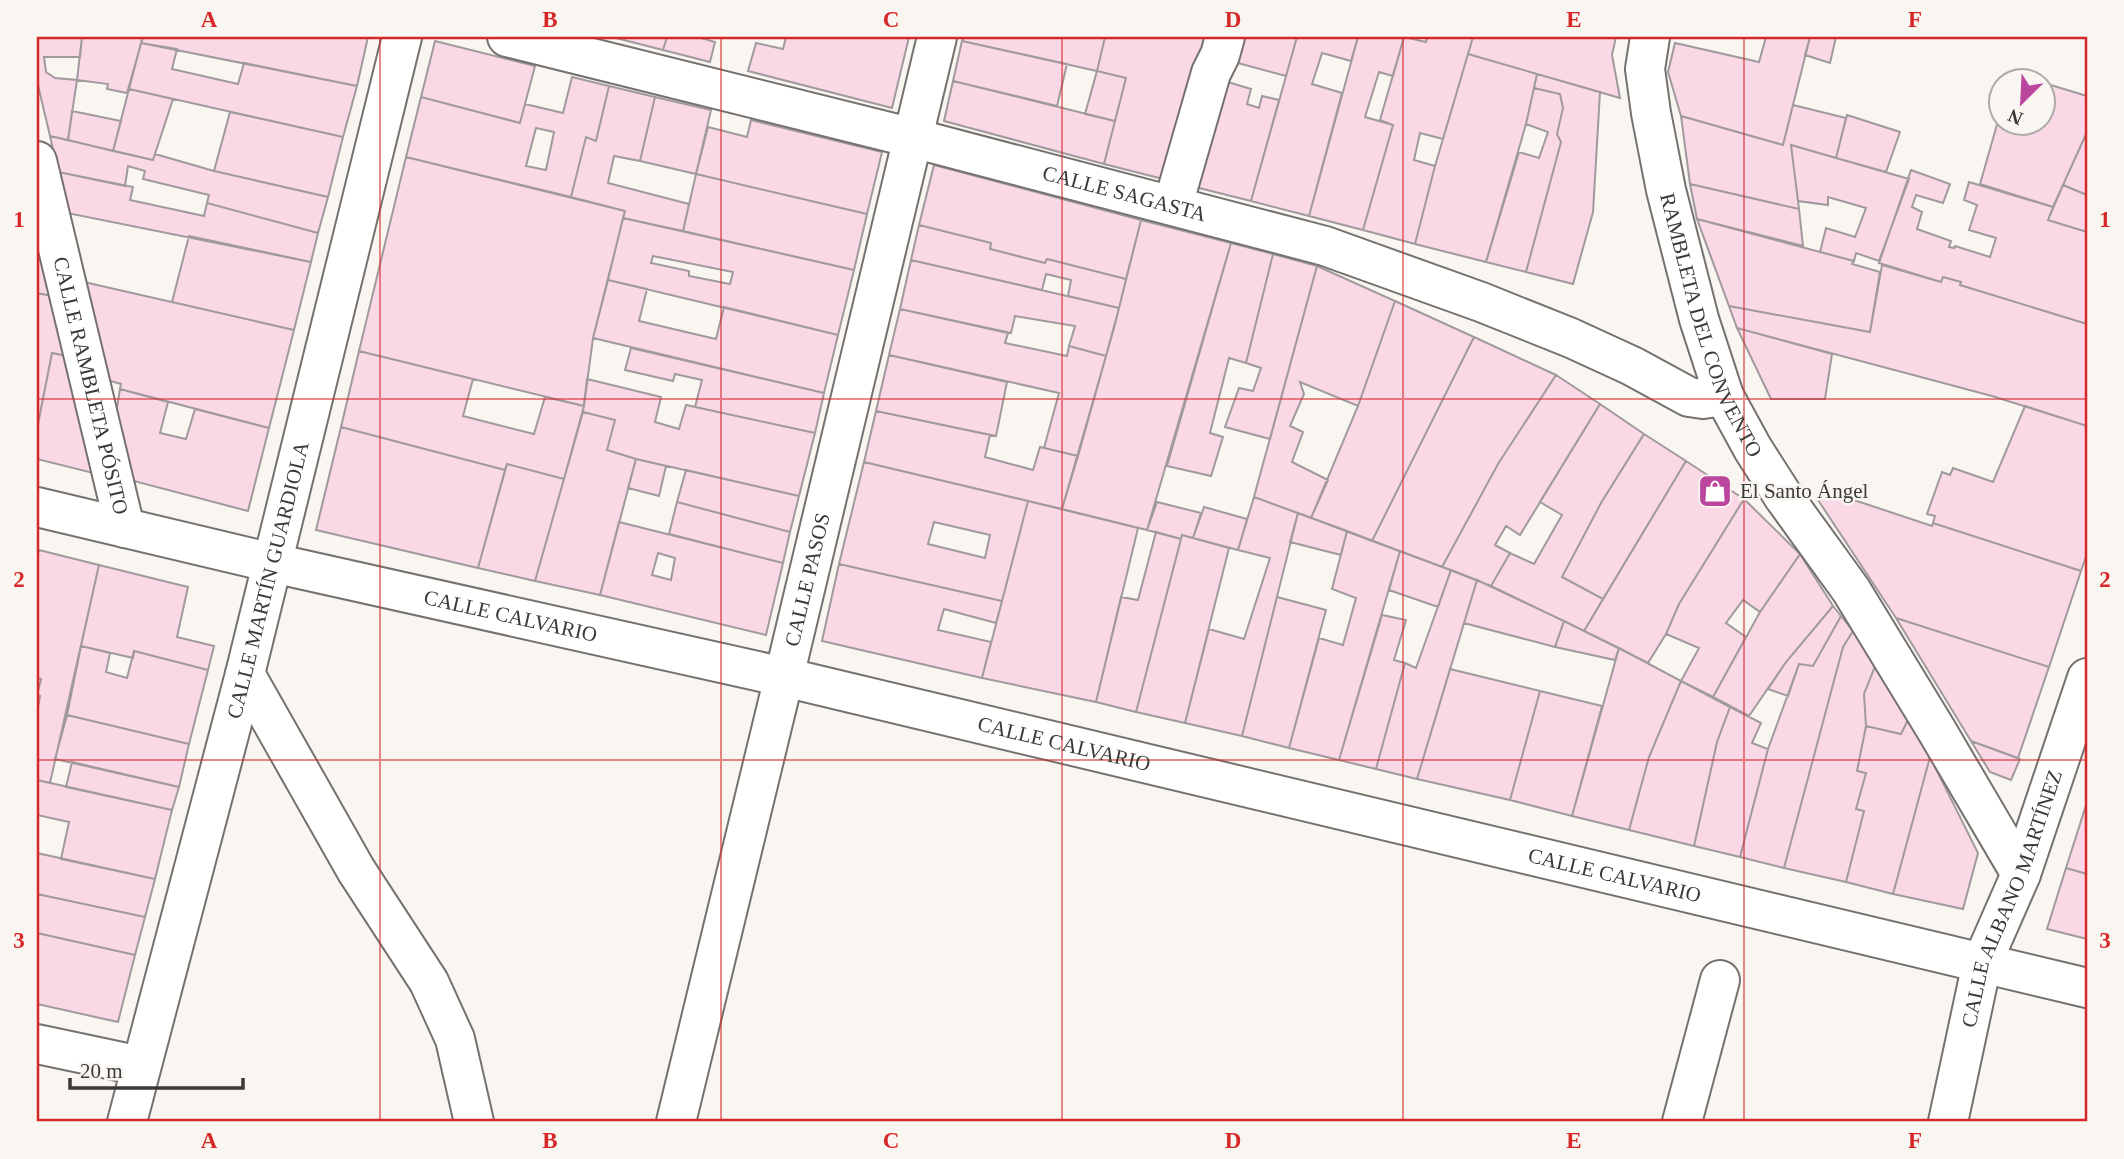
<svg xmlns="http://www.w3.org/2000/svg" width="2124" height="1159" viewBox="0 0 2124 1159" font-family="'Times New Roman',serif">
<rect width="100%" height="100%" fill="#f9f6f2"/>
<!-- building -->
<path fill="#fad8e6" stroke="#a09a9d" stroke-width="2" fill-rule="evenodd" d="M37,37H82L80,57H44L46,72L55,78L77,80L68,140L50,136L37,81Z
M82,37H143L127,93L107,89L108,84L77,80Z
M143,37H368L357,86L141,43Z
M612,37H667L663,50Z
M667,37H701V38L715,42L710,62L663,50Z
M786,37H909L892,108L748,71L756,43L783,49Z
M964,37H1105L1097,71L962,41Z
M1105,37H1208L1167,180L1104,164L1126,78L1097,71Z
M1241,37H1297L1286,76L1234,62Z
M1297,37H1358L1351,61L1322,53L1312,84L1342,93L1309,216L1251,201Z
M1358,37H1404L1393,76L1379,72L1365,117L1393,125L1363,230L1309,216Z
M1404,37L1426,42L1427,37H1473L1443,139L1420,133L1414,160L1435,166L1415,244L1363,230L1393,125L1380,120Z
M1473,37H1616L1612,55L1620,98L1468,54Z
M1766,37H1810L1783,145L1681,116L1668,72L1675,43L1759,62Z
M1810,37H1836L1830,63L1805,55Z
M435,41L535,66L520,123L421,97Z
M962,41L1067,64L1057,106L953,81Z
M141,43L177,49L172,69L238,84L244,63L357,86L343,137L129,89Z
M1468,54L1537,74L1526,124L1486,262L1415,244L1435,166Z
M1097,71L1126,78L1115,121L1085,114Z
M1537,74L1600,92L1593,212L1573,284L1526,272L1561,142L1557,134L1563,108L1560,94L1534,88Z
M572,77L609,86L596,141L586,137L571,197L406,157L421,97L520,123L525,104L563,113ZM536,128L554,132L546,170L526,166Z
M1221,80L1251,89L1247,104L1259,108L1262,96L1279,100L1251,201L1191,186Z
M953,81L1115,121L1104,164L944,121Z
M2044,83L2087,96V132L2053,207L1980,184L2002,107V122H2044Z
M609,86L655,97L640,161L614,156L608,183L689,204L683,231L623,218L625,211L571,197L586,137L596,141Z
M1534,88L1560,94L1563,108L1557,134L1561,142L1526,272L1486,262L1519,152L1539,158L1548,132L1526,124Z
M129,89L173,99L153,160L113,151Z
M655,97L711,110L696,174L640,161Z
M1793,105L1846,118L1836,158L1791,145L1799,209L1690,184L1681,116L1783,145Z
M72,111L121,121L113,151L68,140Z
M230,112L343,137L328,197L214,171Z
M1847,115L1900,132L1886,172L1836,158Z
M751,120L882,152L867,214L696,174L708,127L747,137Z
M2087,132V195L2063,185Z
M50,136L153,160L155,154L214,171L328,197L318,233L207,203L209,195L143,179L145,171L128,166L125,186L58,172Z
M1791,145L1909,179L1879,261L1856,253L1854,261L1820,252L1826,228L1855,237L1866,208L1828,197V205L1798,201Z
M406,157L625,211L593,338L584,406L359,351Z
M934,165L1141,220L1126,279L1047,259L1045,263L990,249L991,243L919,225Z
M1911,170L1950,184L1943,203L1916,195L1912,207L1922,212L1917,229L1951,241L1949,247L1954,248L1955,246L1990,257L1996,238L1969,230L1977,205L1964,200L1969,182L2053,207L2048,220L2087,232V324L1960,285L1961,282L1943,277L1941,282L1879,263Z
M58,172L133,187L130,200L204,216L207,203L318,233L311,262L67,213Z
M696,174L867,214L854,270L683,231Z
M1690,184L1799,209L1803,246L1697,219Z
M2063,185L2087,195V232L2048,220Z
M623,218L854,270L838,335L608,280ZM653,256L733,272L730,284L689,276V271L651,263Z
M1697,219L1854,261L1852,264L1880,272L1870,332L1729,306Z
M1141,220L1231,243L1147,530L1062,509L1114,328Z
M919,225L991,243L990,249L1045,263L1047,259L1126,279L1119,308L1068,296L1071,280L1046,274L1042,290L911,260Z
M189,236L311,262L294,330L172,302Z
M1231,243L1273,254L1246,363L1229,358L1210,433L1223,437L1211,476L1167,466Z
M1273,254L1317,266L1270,439L1225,427L1239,388L1253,391L1261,368L1246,363Z
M37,259L44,260L52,296L37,293Z
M911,260L1119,308L1106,356L1069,346L1075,326L1015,316L1011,333L900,309Z
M1882,265L1941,282L1943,277L1961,282L1960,285L2087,324V426L1992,396L1737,328L1729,306L1870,332Z
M1317,266L1395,301L1358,406L1300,382L1304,394L1290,426L1303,432L1292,462L1328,480L1311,518L1254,497Z
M608,280L647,289L639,321L716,339L724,307L838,335L824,393L593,338Z
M84,282L294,330L269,428L120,389L121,384L107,380Z
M37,293L52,296L67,356L52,353L37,429Z
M1395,301L1474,337L1372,541L1311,518L1358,406Z
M900,309L1008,333L1005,343L1067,356L1069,346L1106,356L1078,456L1044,448L1059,393L889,355Z
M1737,328L1832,354L1825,399H1771Z
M1474,337L1556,375L1498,464L1442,567L1372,541Z
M631,348L824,393L815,433L695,407L702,380L675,374L673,381L625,370Z
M359,351L473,379L463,416L534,434L545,397L584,406L564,479L507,464L505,470L341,427Z
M52,353L67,356L93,473L37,459V429Z
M889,355L1007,382L996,436L876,411Z
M1556,375L1600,404L1520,535L1506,526L1495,545L1510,553L1491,586L1442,567L1498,464Z
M587,379L661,397L655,422L679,429L686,405L815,433L799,496L636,459L607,450L615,420L583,412Z
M120,389L168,402L160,433L186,439L195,409L269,428L248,511L130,480L113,431Z
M1600,404L1644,434L1601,503L1562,577L1603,599L1584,631L1491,586L1510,553L1534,564L1562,515L1540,502Z
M2025,406L2087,426V554L2081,571L1933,523L1935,516L1927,514L1942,472L1950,475L1953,468L1993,482Z
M876,411L990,435L985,457L1033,470L1040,447L1078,456L1062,509L864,462Z
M583,412L615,420L607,450L636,459L600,595L535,581Z
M341,427L505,470L478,568L316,530Z
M1644,434L1686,461L1603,599L1562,577L1601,503Z
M636,459L666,466L659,496L628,488Z
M1686,461L1744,499L1679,604L1666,634L1648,663L1584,631Z
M864,462L1028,501L1002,601L839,564ZM934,522L990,535L985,558L928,544Z
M507,464L564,479L535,581L478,568Z
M686,470L799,496L790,532L677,502Z
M1842,496L1932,526L1933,523L2081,571L2049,667L1896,618L1818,500Z
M1254,497L1298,513L1242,736L1185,723L1209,629L1244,639L1270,558L1238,550Z
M1744,499L1800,554L1760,612L1743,600L1726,623L1746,637L1713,697L1681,681L1699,648L1666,634L1679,604Z
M1028,501L1138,528L1096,702L982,678Z
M677,502L790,532L783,563L669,534Z
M1157,502L1201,513L1193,538L1182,535L1181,539L1147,530Z
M1204,507L1247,519L1238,550L1193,538Z
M1298,513L1347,531L1341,555L1290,542Z
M619,522L783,563L766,635L600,595ZM658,553L675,558L671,580L652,575Z
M1347,531L1400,551L1339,760L1289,748L1319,638L1343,645L1356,598L1332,589Z
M1156,532L1181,539L1136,712L1096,702L1121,597L1138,600Z
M1182,535L1229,548L1185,723L1136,712Z
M39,550L99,565L50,783L37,780V712L40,696L37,695L41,679L37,678V558Z
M1400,551L1451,570L1438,607L1389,590Z
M1800,554L1833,606L1786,662L1749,716L1713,697L1760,612Z
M839,564L1002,601L996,623L944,609L938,630L991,642L982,678L822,641Z
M99,565L188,587L177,637L214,646L208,670L134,651L133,658L81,646Z
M1451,570L1477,580L1417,779L1376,769L1405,663L1416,668Z
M1477,580L1564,621L1555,647L1464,623Z
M1277,597L1326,610L1289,748L1242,736Z
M1833,606L1841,616L1813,666L1799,664L1788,696L1768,689L1786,662Z
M1382,615L1406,620L1394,660L1405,663L1376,769L1339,760Z
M1841,616L1853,631L1843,647L1784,868L1740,857L1768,749L1799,664L1813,666Z
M1896,618L2049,667L2018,758L1971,741Z
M1564,621L1619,648L1615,660L1555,647Z
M1853,631L1876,664L1864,694L1866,726L1857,771L1866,773L1856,809L1864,811L1846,882L1784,868L1843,647Z
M81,646L110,653L106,672L127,678L134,651L208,670L189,744L67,715Z
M1619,648L1681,681L1649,757L1629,830L1572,816Z
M1876,664L1909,718L1901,734L1866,726L1864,694Z
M1450,669L1540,691L1510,800L1417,779Z
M1681,681L1730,707L1717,742L1694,846L1629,830L1649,757Z
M1540,691L1602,706L1572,816L1510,800Z
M1730,707L1761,723L1752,743L1768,749L1740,857L1694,846L1717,742Z
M67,715L189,744L179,787L55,759Z
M1909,718L1930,757L1893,894L1846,882L1864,811L1856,809L1866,773L1857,771L1866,726L1901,734Z
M1971,741L2020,759L2011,780L1990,772Z
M1930,757L1978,853L1963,909L1893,894Z
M72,762L179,787L172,810L66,787Z
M37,780L172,810L155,879L61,859L69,822L37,815Z
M2087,802V874L2066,868Z
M37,853L155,879L145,917L37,894Z
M2066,868L2087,874V939L2047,929Z
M37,894L145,917L135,955L37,933Z
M37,933L135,955L118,1022L37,1004Z"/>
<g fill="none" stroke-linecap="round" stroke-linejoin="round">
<!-- minor casing -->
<g stroke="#75726e" stroke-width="42">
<g id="minor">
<path id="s1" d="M507,37L913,138L1325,246L1481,302L1571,338L1632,366L1689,397L1703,399L1724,396"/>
<path id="s2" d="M1650,37L1645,69L1651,113L1666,190L1699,319L1724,396L1753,449L1783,496L1851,590L1937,731L2021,874"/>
<path id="s3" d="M37,161L125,528"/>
<path d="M1173,205L1211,73L1220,55L1225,37"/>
<path id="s4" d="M37,507L273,563L784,677L2087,988"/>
<path d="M245,674L356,870L429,982L455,1039L474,1122"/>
<path d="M37,1044L141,1066"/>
<path id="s5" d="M127,1122L245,674L402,37"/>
<path id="s6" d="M676,1122L784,677L937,37"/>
<path d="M1682,1122L1720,980"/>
<path id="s7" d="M1948,1122L1982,963L2021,874L2087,678"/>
</g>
</g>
<!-- minor -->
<use href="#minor" stroke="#fff" stroke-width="38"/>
</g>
<!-- grid -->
<path fill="none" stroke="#d62828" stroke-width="2" stroke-opacity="0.55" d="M380,37V1122M721,37V1122M1062,37V1122M1403,37V1122M1744,37V1122M37,399H2087M37,760H2087"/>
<!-- icons -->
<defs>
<g id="shop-square" transform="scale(1.75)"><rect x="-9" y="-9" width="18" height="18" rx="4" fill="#bc469e" stroke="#f9f6f2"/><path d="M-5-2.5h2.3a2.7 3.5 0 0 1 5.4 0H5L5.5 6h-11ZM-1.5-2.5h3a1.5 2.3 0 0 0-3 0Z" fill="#fff"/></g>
</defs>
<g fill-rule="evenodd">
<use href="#shop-square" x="1715" y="491"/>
</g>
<g text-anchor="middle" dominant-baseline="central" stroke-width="5" stroke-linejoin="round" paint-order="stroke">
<!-- street labels -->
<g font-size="21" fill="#3b3a38" stroke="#f9f6f2">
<text stroke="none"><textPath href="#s1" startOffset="637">CALLE SAGASTA</textPath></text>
<text stroke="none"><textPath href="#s2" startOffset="298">RAMBLETA DEL CONVENTO</textPath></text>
<text stroke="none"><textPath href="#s3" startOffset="231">CALLE RAMBLETA PÓSITO</textPath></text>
<text stroke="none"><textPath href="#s5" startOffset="560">CALLE MARTÍN GUARDIOLA</textPath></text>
<text stroke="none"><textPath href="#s6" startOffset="558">CALLE PASOS</textPath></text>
<text stroke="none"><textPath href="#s4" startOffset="486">CALLE CALVARIO</textPath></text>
<text stroke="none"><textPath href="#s4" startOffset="1054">CALLE CALVARIO</textPath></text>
<text stroke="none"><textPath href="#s4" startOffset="1620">CALLE CALVARIO</textPath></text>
<text stroke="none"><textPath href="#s7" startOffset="233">CALLE ALBANO MARTÍNEZ</textPath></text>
</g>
<!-- poi labels -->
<g font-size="21" fill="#3b3a38" stroke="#f9f6f2" text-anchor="start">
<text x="1740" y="491">El Santo Ángel</text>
</g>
</g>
<!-- border -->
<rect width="2124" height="1159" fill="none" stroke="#f9f6f2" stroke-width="77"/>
<!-- north arrow -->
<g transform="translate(2022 102) rotate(204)"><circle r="33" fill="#f9f6f2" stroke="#adaba8" stroke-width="2"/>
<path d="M0-5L12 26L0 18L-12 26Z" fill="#bc469e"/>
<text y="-10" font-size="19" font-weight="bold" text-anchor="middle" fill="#3b3a38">N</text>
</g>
<!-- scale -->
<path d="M70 1078v10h173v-10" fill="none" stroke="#3b3a38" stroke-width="3.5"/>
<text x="80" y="1078" font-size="21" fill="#3b3a38" stroke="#f9f6f2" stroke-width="5" paint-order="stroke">20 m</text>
<rect x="38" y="38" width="2048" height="1082" fill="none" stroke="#d62828" stroke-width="2.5"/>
<g font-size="23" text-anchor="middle" font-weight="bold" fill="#d62828">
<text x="209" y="27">A</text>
<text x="550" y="27">B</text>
<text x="891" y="27">C</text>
<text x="1233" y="27">D</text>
<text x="1574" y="27">E</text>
<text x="1915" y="27">F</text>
<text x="19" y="227">1</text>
<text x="2105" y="227">1</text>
<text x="19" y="587">2</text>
<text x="2105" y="587">2</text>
<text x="19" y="948">3</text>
<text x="2105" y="948">3</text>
<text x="209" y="1148">A</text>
<text x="550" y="1148">B</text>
<text x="891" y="1148">C</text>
<text x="1233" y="1148">D</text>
<text x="1574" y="1148">E</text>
<text x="1915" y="1148">F</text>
</g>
</svg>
